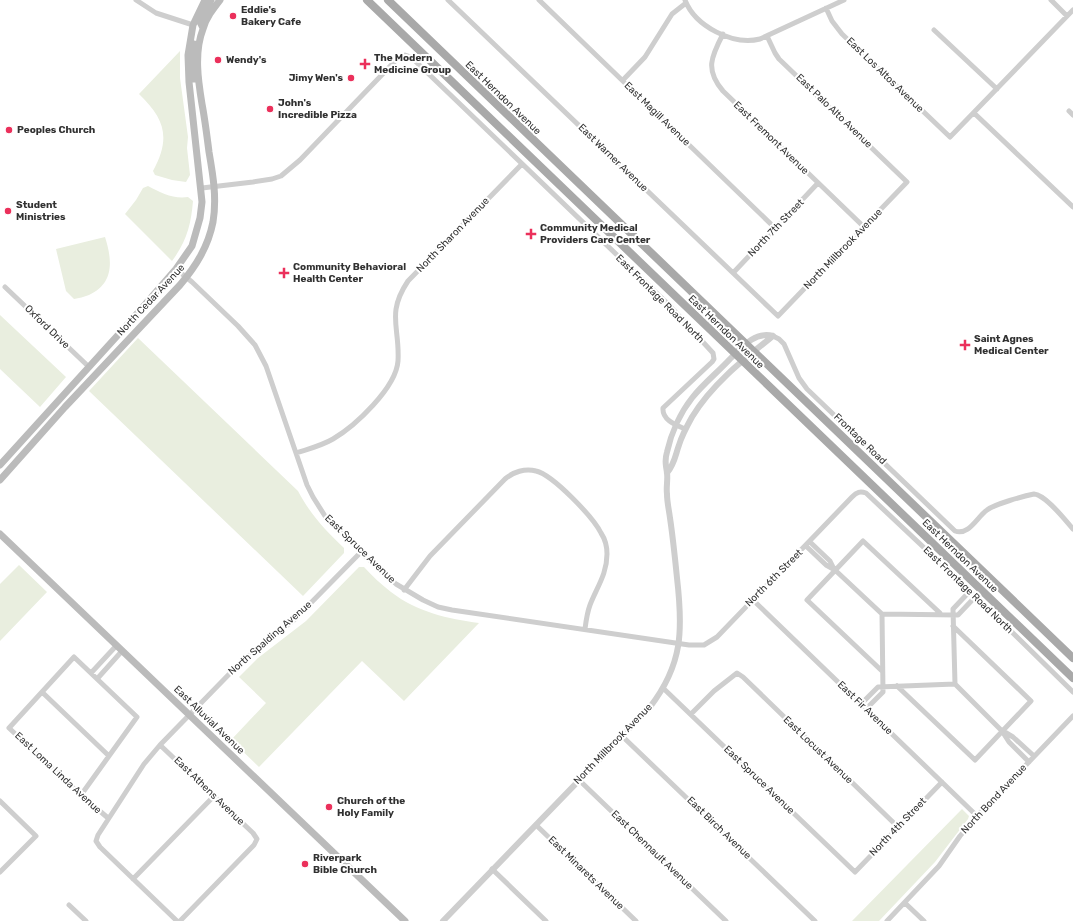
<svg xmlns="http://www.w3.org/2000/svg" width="1073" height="921" viewBox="0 0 1073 921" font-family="Rubik,sans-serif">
<rect width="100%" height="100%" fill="#fff"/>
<!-- green -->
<path fill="#e9eedf" d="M180,51V78L188,137L187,148L190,175L186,182L172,180L155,175L153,171C171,138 165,119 139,94Z
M148,186C161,193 173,199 188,197L193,201C191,224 187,241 172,261L125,214L136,200L143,188Z
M105,237C112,259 115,283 89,295C84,297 79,298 74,299L66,291L56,249Z
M0,315L66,377L40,407L0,369Z
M138,338L298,491C310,514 326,531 344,548V553L303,596L89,391Z
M19,565L47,592L0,641V584Z
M359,567H364C372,576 381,584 391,592C417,612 448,619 479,623L404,701L362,661L259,767L231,740L266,703L239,677L258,658L306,621Z
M962,809L969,816L968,819L935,862L879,921H852Z"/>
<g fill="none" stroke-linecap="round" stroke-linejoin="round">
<!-- minor -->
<path stroke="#cecece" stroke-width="5" d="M136,0L156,13L193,25
M448,0L778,316L907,182L779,59L775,53L767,36
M539,0L775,228
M685,0C695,26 733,46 760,39L844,0
M1051,0L1067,16
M826,8L832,21L842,34L950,137L1073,10
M934,30L997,89
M723,34C711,57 705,70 723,91L864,227
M623,80L645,57L672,14L686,3
M1069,111L1073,115
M974,113L1073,207
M202,188L253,182L272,179L281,176L300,160L399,57L405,55L411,57L668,304L713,353L714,359L712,362L663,408C662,420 676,425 685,429
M176,269L192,282L238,326L255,345L266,366L307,485L313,497L325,516L367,558L396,584L423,600L438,607L452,610L689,645H704L717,637L852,497C857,492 860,491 866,493L970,591L1073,692
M733,273L818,183
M5,287L89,367
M773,336L779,339L784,344L799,378L807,389L955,531C969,536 977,517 987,510C995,504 1024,496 1034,494C1046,495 1065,520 1073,529
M296,453C308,449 321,446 333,439C355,426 396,388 398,361C400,327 386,314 408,281L522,164
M810,542L830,561L834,569
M806,546L826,565L835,570L882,614
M404,590L430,556L505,479C513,472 525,468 536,471C553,475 593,517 601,533C605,539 607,547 607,554C607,574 597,587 590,605C587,613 586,621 585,629
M753,600L977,816
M882,671L807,600L863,541L940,613
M91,673L116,646
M97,679L122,651
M955,684L1002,731L1009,742L1029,762
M897,686L975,760L1031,701L953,626
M663,688L855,872L942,782
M42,692L109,756
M861,704L878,687L955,684L953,609L970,591
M866,709L883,692L882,614L958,615L976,596
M691,714L714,691L737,673L743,677L898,827
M1003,731L1013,737L1034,756
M622,736L815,921
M160,745L253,833L257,839L254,845L180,921
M579,780L726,921
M81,795L137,717L74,657L9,728L81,795L108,818
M0,801L36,836L0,872
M536,825L636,921
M492,869L546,921
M133,879L214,796
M905,903L924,921
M69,905L86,921
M177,921L100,847L96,841L98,835L144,764L160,745L241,662L294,620L361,552
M887,921L939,866L960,836L977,816L1073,716"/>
<!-- tertiary -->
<path stroke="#cecece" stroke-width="6" d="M667,473C675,463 675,456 679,445C682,435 687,426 692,417C712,384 743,360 773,336
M443,921L650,707C683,664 683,630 677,578C675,558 673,538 670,518C669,510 667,502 667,494C666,487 668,480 667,473C666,464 664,462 667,452C671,434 680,413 692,398C703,384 718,372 730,359C742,347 755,331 773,336"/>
<!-- secondary -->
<path stroke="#bbb" stroke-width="7" d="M203,28L200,22L205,10L211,0
M194,79L193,68L194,44
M0,465L128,324L176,269L192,246L200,218L202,202L189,82L188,55L193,25L205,0
M0,480L65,407L180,285C196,266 208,247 213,222C217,198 213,175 209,152C207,136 205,120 202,104C198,80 194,52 203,29C206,18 213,9 220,0
M0,534L405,921"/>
<!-- primary -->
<path stroke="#a9a9a9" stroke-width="8" d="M367,0L1073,678
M388,0L1073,658"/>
</g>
<!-- markers -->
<g fill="#eb305b" stroke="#fff" stroke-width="1.5">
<circle cx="233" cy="16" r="4"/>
<circle cx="218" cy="60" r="4"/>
<path d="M363 58h4v4h4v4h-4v4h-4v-4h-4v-4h4z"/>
<circle cx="351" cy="78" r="4"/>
<circle cx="270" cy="109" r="4"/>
<circle cx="9" cy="130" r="4"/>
<circle cx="8" cy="211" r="4"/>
<path d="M529 228h4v4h4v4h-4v4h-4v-4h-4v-4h4z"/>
<path d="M282 267h4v4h4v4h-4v4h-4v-4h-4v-4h4z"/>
<path d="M963 339h4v4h4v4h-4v4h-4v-4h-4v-4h4z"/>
<circle cx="329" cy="807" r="4"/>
<circle cx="305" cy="864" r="4"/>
</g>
<g text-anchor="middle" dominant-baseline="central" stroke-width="4" stroke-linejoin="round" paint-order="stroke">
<!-- poi labels -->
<g font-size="10" font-weight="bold" fill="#313131" stroke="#fff" text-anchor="start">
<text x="241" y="10">Eddie's<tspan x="241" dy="12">Bakery Cafe</tspan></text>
<text x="374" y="58">The Modern<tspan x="374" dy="12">Medicine Group</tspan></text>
<text x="226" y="60">Wendy's</text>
<text x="343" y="78" text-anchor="end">Jimy Wen's</text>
<text x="278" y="103">John's<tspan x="278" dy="12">Incredible Pizza</tspan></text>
<text x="17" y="130">Peoples Church</text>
<text x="16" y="205">Student<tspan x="16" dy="12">Ministries</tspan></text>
<text x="540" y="228">Community Medical<tspan x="540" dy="12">Providers Care Center</tspan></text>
<text x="293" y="267">Community Behavioral<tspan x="293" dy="12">Health Center</tspan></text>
<text x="974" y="339">Saint Agnes<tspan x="974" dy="12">Medical Center</tspan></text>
<text x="337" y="801">Church of the<tspan x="337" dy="12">Holy Family</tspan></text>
<text x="313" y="858">Riverpark<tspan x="313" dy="12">Bible Church</tspan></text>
</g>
<!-- street labels -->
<g font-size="10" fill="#313131" stroke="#fff">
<text transform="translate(885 75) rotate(44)">East Los Altos Avenue</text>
<text transform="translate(503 98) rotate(44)">East Herndon Avenue</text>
<text transform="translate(834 111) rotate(44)">East Palo Alto Avenue</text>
<text transform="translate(657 114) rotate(44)">East Magill Avenue</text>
<text transform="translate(771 138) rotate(44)">East Fremont Avenue</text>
<text transform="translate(613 158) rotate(44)">East Warner Avenue</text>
<text transform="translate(776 228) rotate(-46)">North 7th Street</text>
<text transform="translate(453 235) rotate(-46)">North Sharon Avenue</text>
<text transform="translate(843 249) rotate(-46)">North Millbrook Avenue</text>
<text transform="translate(660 299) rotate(45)">East Frontage Road North</text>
<text transform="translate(151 300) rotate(-47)">North Cedar Avenue</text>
<text transform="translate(47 327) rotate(44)">Oxford Drive</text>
<text transform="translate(726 332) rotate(44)">East Herndon Avenue</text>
<text transform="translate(860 439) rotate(44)">Frontage Road</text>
<text transform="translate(360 549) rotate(44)">East Spruce Avenue</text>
<text transform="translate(960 556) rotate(44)">East Herndon Avenue</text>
<text transform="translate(774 578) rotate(-45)">North 6th Street</text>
<text transform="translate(968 590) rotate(44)">East Frontage Road North</text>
<text transform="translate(270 638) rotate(-41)">North Spalding Avenue</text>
<text transform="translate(865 708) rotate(44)">East Fir Avenue</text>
<text transform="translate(209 720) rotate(44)">East Alluvial Avenue</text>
<text transform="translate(613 744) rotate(-46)">North Millbrook Avenue</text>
<text transform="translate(818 750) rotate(44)">East Locust Avenue</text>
<text transform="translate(58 773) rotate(43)">East Loma Linda Avenue</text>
<text transform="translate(759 780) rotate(44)">East Spruce Avenue</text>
<text transform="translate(209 791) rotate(44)">East Athens Avenue</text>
<text transform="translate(994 799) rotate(-47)">North Bond Avenue</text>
<text transform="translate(898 827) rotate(-46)">North 4th Street</text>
<text transform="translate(719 828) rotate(44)">East Birch Avenue</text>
<text transform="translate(652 850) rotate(44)">East Chennault Avenue</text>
<text transform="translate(586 873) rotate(44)">East Minarets Avenue</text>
</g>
</g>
</svg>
